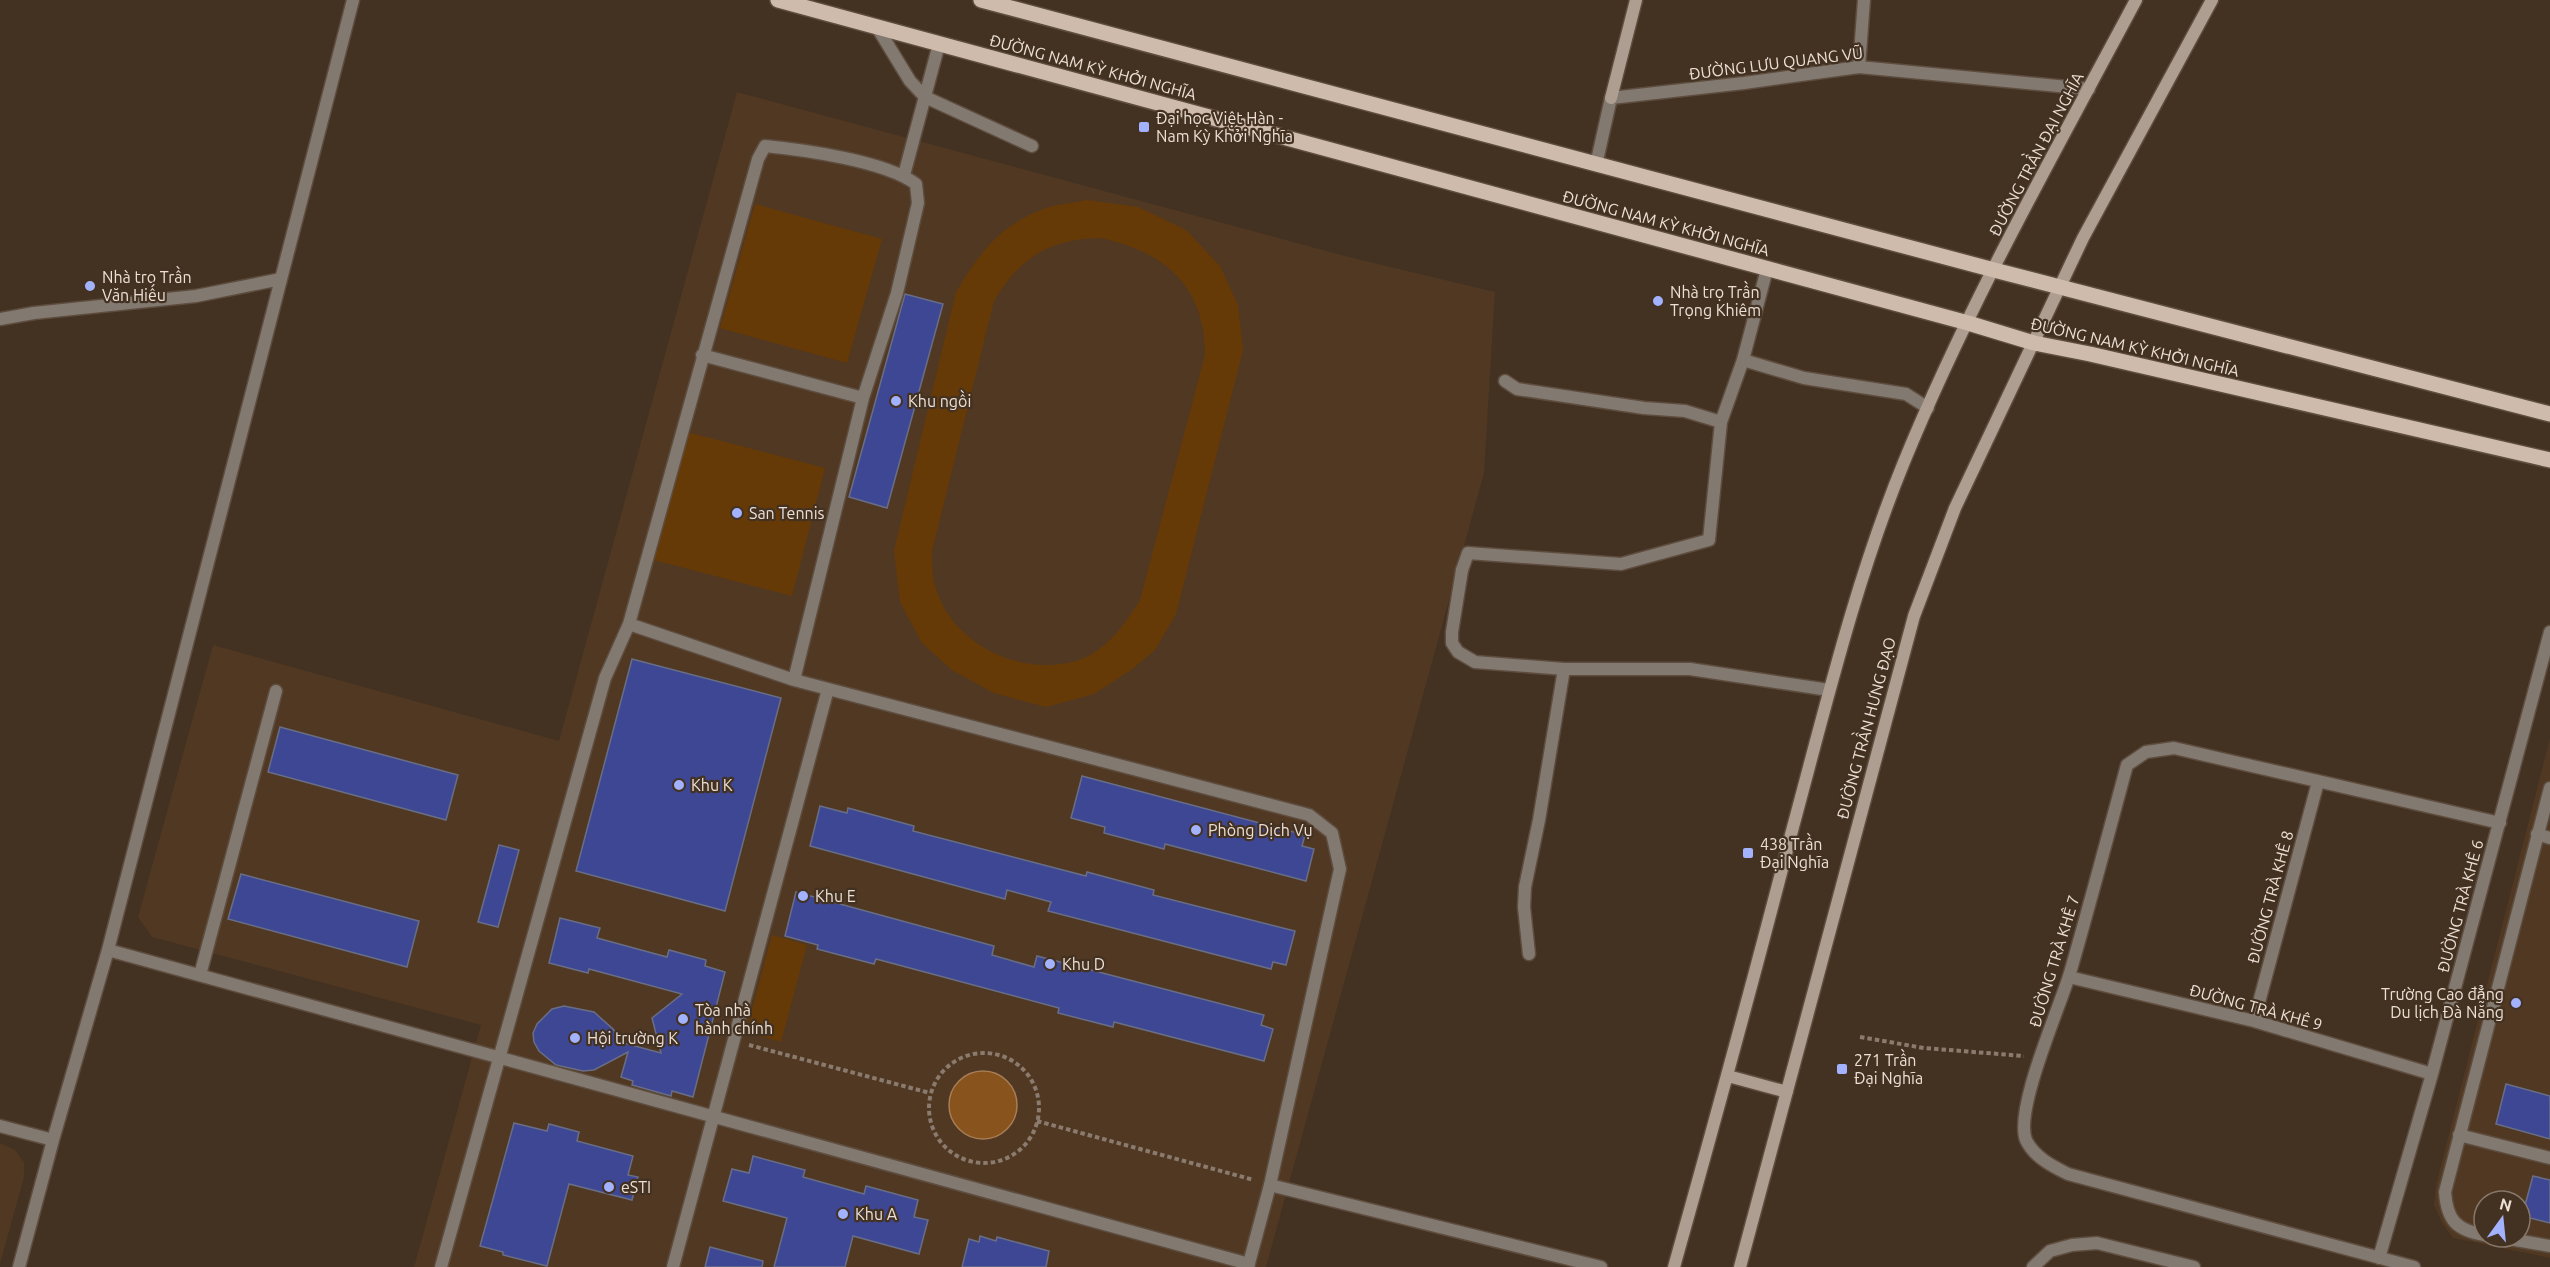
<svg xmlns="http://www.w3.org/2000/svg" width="2550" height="1267" viewBox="0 0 2550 1267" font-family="Ubuntu,sans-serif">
<rect width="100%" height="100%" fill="#433121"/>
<!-- built -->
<path fill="#503823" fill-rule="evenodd" d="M737,92L1349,257L1495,292L1484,473L1266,1267H414L481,1025L152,937L138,917L213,645L559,741Z
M2550,738V1258L2453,1238L2442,1223L2434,1205L2436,1185ZM2484,1201H2520V1237H2484Z
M0,1143L15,1150L24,1162V1177L0,1264Z"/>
<!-- green -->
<path fill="#663a06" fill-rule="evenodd" d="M1087,200L1138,207L1186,230L1220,266L1238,305L1243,350L1176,614L1155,650L1131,670L1094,694L1046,707L994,693L952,670L922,643L900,602L894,551L956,292C978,255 999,226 1041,210C1055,204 1072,203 1087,200ZM1101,238C1165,252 1205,286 1205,355L1140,600C1126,623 1106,651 1079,660C1025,678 956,647 937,592C932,578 932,565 932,551L994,301C1020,257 1050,239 1101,238Z
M755,204L882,239L847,363L720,328Z
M683,431L825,468L792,596L650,559Z
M772,935L807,945L781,1042L746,1032Z"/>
<!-- water -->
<path fill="#88531c" stroke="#a67d54" stroke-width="1.5" d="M949 1105a34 34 0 1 1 68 0a34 34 0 1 1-68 0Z"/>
<!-- building -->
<path fill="#3e4793" stroke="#696e85" stroke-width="1.5" d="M905,294L943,304L887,508L849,497Z
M632,659L781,698L725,911L576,871Z
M280,727L458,775L446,820L268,772Z
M1082,776L1305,835L1302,846L1314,849L1306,881L1165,844L1164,849L1104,833L1105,827L1071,818Z
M820,806L847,813L848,808L914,826L913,831L1086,876L1087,872L1154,890L1153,895L1295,931L1286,965L1273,962L1271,969L1048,911L1051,902L1007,890L1005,899L810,846Z
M499,845L519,850L498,927L478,922Z
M241,874L419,921L407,967L228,919Z
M796,892L994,946L992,955L1034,967L1037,956L1264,1015L1261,1025L1273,1029L1264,1061L1114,1022L1113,1027L1058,1013L1059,1008L876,959L874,964L817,949L818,945L785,936Z
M560,918L600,928L597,938L667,957L669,950L706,960L705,966L725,972L693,1097L672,1091L671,1096L632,1085L633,1081L621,1077L628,1052L594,1070L583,1071L556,1065L539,1051L534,1042L533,1033L537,1024L552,1009L564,1006L594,1012L614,1030L616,1041L661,1053L652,1018L682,994L589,969L588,973L549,963Z
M2506,1084L2550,1096V1139L2496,1124Z
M514,1123L547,1131L549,1124L579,1132L577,1141L633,1156L628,1175L638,1177L632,1200L569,1184L547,1266L503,1255V1252L480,1246Z
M753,1156L805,1170L803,1177L864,1194L866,1186L918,1200L914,1217L928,1220L919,1254L853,1236L845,1267H774L787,1218L723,1201L732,1169L749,1173Z
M2533,1176L2550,1180V1223L2522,1216Z
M980,1236L996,1241L997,1237L1049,1251L1046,1267H962L969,1239L979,1242Z
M710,1247L763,1261L762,1267H705Z"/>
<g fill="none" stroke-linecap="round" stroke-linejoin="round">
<!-- lane casing -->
<g stroke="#5e4d3e" stroke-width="15">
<path id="lane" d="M877,27L910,81L925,97L1032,146
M904,175L939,44
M702,355L863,398
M1743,360L1804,378L1906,394L1928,408
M1505,381L1517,389L1644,408L1685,411L1721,422
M1462,570L1468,553L1621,564L1709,540L1721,422L1743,360L1767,269
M629,624L758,159L765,146C805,150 885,161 916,184L918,203L897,293L863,398L794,680
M2537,834L2550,838
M200,975L276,691
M501,1058L1249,1264
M2459,1135L2550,1158
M2484,1235C2456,1230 2447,1220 2445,1192L2550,788
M2498,1237L2550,1246
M441,1267L605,678L629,624L794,680L1309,815L1332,833L1340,869L1270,1185L1248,1267
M673,1267L828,689
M2033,1267L2050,1251L2072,1245L2097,1243L2194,1267"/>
</g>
<!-- street casing -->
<g stroke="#5e4d3e" stroke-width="15">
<path id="street" d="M1859,67L1864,0
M1596,165L1611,98L1744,83L1859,67L2089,89
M0,319L34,313L196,296L281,279
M1462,570L1452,632V643L1458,652L1475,662L1564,669H1690L1829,690
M108,950L501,1058
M1529,954L1524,907L1525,887L1539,820L1564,669
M2069,977L2254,1021L2432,1074
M2254,1021L2318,782
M0,1126L53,1140
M1270,1185L1601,1267
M2379,1258L2432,1074L2550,632
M19,1267L53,1140L108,950L353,0
M2414,1267L2068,1174C2052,1166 2034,1157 2026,1140C2014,1110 2060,1007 2070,973C2090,904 2108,835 2127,765L2146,752L2174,748L2500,823"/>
</g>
<!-- secondary casing -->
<g stroke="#5e4d3e" stroke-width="15">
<path id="secondary" d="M1611,98L1636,0
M1728,1076L1787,1092
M1674,1267C1715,1121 1755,974 1793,827C1826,705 1856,579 1904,462C1969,303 2055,152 2136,0
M1740,1267L1914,616L1955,508L2083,238L2212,0"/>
</g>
<!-- primary casing -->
<g stroke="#5e4d3e" stroke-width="18">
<path id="primary" d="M778,0L1968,323L2034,343L2090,354L2550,460
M981,0L1994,270L2550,414"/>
</g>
<!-- path -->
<path stroke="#8b7b6e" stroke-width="4" stroke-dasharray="4.5 3" stroke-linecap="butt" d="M1860,1037L1924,1048L2024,1056
M749,1045L930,1093
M929 1108a55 55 0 1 1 110 0a55 55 0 1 1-110 0Z
M1037,1121L1254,1180"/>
<!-- lane -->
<use href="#lane" stroke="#827971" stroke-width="12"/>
<!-- street -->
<use href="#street" stroke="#827971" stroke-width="12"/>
<!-- secondary -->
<use href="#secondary" stroke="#ad9e91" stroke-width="12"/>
<!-- primary -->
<use href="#primary" stroke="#cebbab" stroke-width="15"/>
</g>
<!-- markers -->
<g fill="#a3b2fd" stroke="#433121" stroke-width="2">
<rect x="1138" y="121" width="12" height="12" rx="3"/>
<circle cx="90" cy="286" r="6"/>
<circle cx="1658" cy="301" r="6"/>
<circle cx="896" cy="401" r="6"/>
<circle cx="737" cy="513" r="6"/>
<circle cx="679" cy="785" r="6"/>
<circle cx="1196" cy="830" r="6"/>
<rect x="1742" y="847" width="12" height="12" rx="3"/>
<circle cx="803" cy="896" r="6"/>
<circle cx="1050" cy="964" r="6"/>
<circle cx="2516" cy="1003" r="6"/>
<circle cx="683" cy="1019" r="6"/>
<circle cx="575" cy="1038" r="6"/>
<rect x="1836" y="1063" width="12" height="12" rx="3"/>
<circle cx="609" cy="1187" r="6"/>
<circle cx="843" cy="1214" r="6"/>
</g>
<g text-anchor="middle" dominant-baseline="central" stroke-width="4.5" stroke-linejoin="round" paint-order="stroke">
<!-- street labels -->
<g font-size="16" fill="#ece0d6" stroke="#433121">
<text transform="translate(1776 63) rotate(-7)">ĐƯỜNG LƯU QUANG VŨ</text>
<text transform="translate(1093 67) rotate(15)">ĐƯỜNG NAM KỲ KHỞI NGHĨA</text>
<text transform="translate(2036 154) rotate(-62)">ĐƯỜNG TRẦN ĐẠI NGHĨA</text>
<text transform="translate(1666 223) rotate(15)">ĐƯỜNG NAM KỲ KHỞI NGHĨA</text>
<text transform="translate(2135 347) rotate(13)">ĐƯỜNG NAM KỲ KHỞI NGHĨA</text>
<text transform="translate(1866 728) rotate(-75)">ĐƯỜNG TRẦN HƯNG ĐẠO</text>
<text transform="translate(2270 897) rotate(-75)">ĐƯỜNG TRÀ KHÊ 8</text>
<text transform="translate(2460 906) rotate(-75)">ĐƯỜNG TRÀ KHÊ 6</text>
<text transform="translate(2054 961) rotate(-73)">ĐƯỜNG TRÀ KHÊ 7</text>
<text transform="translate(2256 1007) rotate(15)">ĐƯỜNG TRÀ KHÊ 9</text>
</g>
<!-- poi labels -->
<g font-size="16" fill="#ece0d6" stroke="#433121" text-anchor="start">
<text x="1156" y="118">Đại học Việt Hàn -<tspan x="1156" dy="18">Nam Kỳ Khởi Nghĩa</tspan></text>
<text x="102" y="277">Nhà trọ Trần<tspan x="102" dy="18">Văn Hiếu</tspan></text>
<text x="1670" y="292">Nhà trọ Trần<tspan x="1670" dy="18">Trọng Khiêm</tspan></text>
<text x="908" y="401">Khu ngồi</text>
<text x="749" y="513">San Tennis</text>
<text x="691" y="785">Khu K</text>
<text x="1208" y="830">Phòng Dịch Vụ</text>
<text x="1760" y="844">438 Trần<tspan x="1760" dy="18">Đại Nghĩa</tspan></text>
<text x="815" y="896">Khu E</text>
<text x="1062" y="964">Khu D</text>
<text x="2504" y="994" text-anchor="end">Trường Cao đẳng<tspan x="2504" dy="18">Du lịch Đà Nẵng</tspan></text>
<text x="695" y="1010">Tòa nhà<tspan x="695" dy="18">hành chính</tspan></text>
<text x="587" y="1038">Hội trường K</text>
<text x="1854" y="1060">271 Trần<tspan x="1854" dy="18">Đại Nghĩa</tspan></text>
<text x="621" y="1187">eSTI</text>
<text x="855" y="1214">Khu A</text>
</g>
</g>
<!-- north arrow -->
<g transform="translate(2502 1219) rotate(15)"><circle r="28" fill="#433121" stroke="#877769" stroke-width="1.5"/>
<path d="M0-4.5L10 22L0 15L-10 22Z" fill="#a3b2fd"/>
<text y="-9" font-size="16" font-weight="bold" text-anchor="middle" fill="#ece0d6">N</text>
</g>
</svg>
